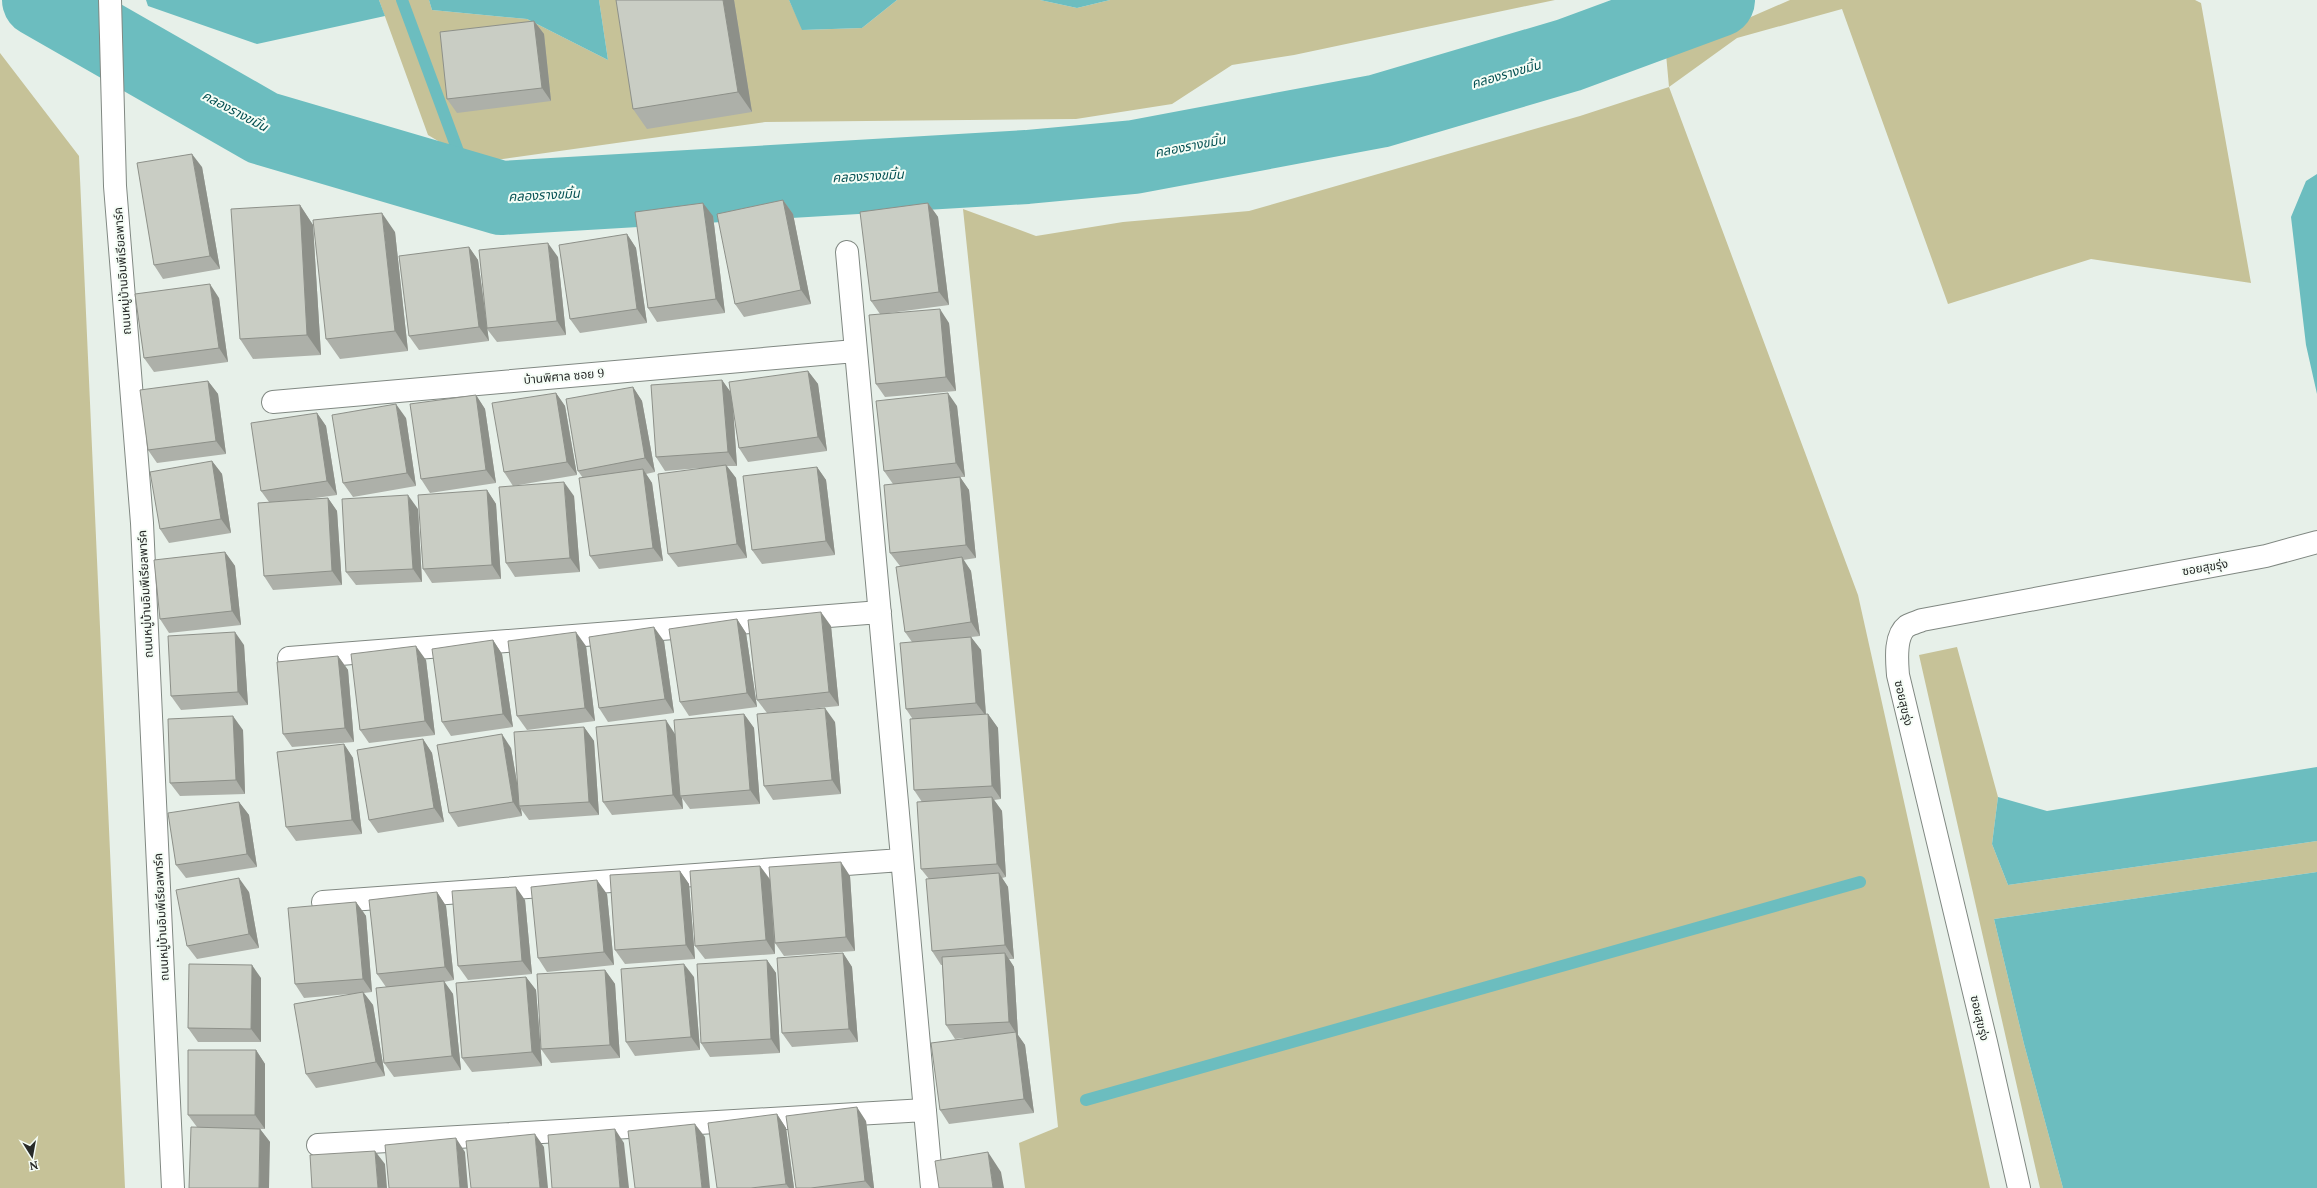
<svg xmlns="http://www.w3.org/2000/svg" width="2317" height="1188" viewBox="0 0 2317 1188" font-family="Lora,'Noto Sans Thai',serif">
<rect width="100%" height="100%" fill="#e7f0e9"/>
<!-- green -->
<path fill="#c6c298" d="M379,0H429L432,10L527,19L608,60L599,0H789L803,30L862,28L897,0H1040L1077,8L1110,0H1555L1294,55L1232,65L1172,104L1076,119L765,122L475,163L428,135Z
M1790,0H2195L2201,3L2251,283L2091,259L1948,304L1842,9L1737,38L1669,87L1858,595L1990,1188H1025L1019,1143L1058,1127L963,209L1036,236L1123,222L1249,211L1580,116L1669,87L1666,54Z
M0,53L79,156L125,1188H0Z
M1957,647L1998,797L1992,844L2008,885L2317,841V872L1994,919L2024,1044L2063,1188H2040L1919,655Z"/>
<!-- water -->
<path fill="#6cbdbf" d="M146,0H379L385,16L257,44L148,6Z
M429,0H599L608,60L527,19L432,10Z
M789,0H897L862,28L802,30Z
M1040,0H1110L1077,8Z
M2317,174V394L2306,345L2291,217L2306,181Z
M2317,767V841L2008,885L1992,844L1998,797L2047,811Z
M2317,872V1188H2063L2024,1044L1994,919Z"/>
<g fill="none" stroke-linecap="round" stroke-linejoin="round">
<!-- stream -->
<path stroke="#6cbdbf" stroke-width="12" d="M402,0L472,189
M1086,1100L1860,882"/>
<!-- river -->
<path stroke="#6cbdbf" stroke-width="74" d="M39,0L263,128L501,198L1027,167L1134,157L1379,111L1569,55L1718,0"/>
<!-- minor casing -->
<g stroke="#808882" stroke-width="24">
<path id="minor" d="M110,0L115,186L142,523L173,1188
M847,252L932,1188
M273,402L855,351
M289,658L880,612
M323,902L901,860
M318,1145L925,1110
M2019,1188L1986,1042L1898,675C1897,661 1894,636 1907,626C1911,624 1917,622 1922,620L2266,556L2317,542"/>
</g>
<!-- minor -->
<use href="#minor" stroke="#fff" stroke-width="22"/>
</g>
<!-- wall -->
<path fill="#adb0a9" d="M734,0L752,112L647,129L633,109Z
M534,21L544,34L551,101L457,113L447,99Z
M202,167L220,269L163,279L154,265Z
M783,200L793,214L811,304L744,317L735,304Z
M928,203L938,217L949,305L889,313L949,323L956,391L885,397L876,384L880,314L871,301Z
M300,205L313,225L321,355L253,359L240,339Z
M713,216L725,313L657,322L648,308Z
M395,232L408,351L340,359L326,339Z
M627,234L636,248L647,323L580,333L570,319Z
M469,247L478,260L487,324L558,257L566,335L497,342L487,329L489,341L419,350L409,336Z
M219,298L228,362L154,372L144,358Z
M808,371L818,384L827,451L748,462L739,448L733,406L737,466H727L736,478L747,558L678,567L668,554L701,468L665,471L656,457L722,380L731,393Z
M208,381L218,394L226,454L157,463L148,450Z
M633,387L642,401L655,472L646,474L652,483L663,561L599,569L590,556L583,478L578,471Z
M556,393L565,406L577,475L513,486L504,472Z
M476,395L485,409L496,483L430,493L421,479Z
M957,406L965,477H960L969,490L976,558L963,560L971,571L980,636L971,637L981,650L986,714H988L998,728L1001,799L994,800L1002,811L1006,877L1002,878L1008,887L1014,959H1009L1014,967L1018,1035L1025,1045L1034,1113L949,1124L940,1110L964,1038L955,1039L946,1025L942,965H941L932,951L929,879L921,869L922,802L914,790L912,718L906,709L912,642L905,632L900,566L890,553L893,484L884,471Z
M317,413L326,426L337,495L308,499L328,498L337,511L342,585L273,590L264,576L269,502L261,491Z
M406,418L416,486L353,497L343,483Z
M212,461L222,474L231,533L169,543L160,529Z
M817,467L826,480L835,555L762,564L752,550Z
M487,490L496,504L501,579L432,583L423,569Z
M574,496L580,572L515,577L506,563Z
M418,509L422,582L356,585L346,572Z
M225,552L235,566L241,625L169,633L160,619Z
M737,619L746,633L757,707L689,716L680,702Z
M831,626L839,706L767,713L757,700Z
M493,640L502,654L513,727L451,736L442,722Z
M664,641L674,713L608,722L599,708Z
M244,645L248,705L181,710L171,696Z
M586,646L595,721L527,730L517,716Z
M338,656L348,670L354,742L292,747L283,734Z
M426,660L435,735L369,743L360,730Z
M744,714L754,728L760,804L690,809L682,798L683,809L612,815L603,802L675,734L676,746Z
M835,722L841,794L773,800L764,786Z
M584,727L594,741L599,815L529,820L521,809L522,816L458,827L449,813L511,748L518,788Z
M243,730L245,794L180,796L170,783Z
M423,739L432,753L444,822L378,833L369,820Z
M344,744L353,758L362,834L296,841L286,827Z
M239,802L249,815L257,867L186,878L176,865Z
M760,866L770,879L850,876L855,951L784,956L775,943V954L705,959L695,946Z
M680,871L689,884L695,959L625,964L615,950Z
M249,892L259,948L197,959L187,946Z
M437,892L446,906L454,980L444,982L453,994L461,1070L394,1077L384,1063L386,987L377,974Z
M607,894L614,965L547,972L538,958Z
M525,900L532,974L468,980L458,966Z
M356,902L366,916L372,992L364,993L373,1005L385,1076L316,1088L306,1074L349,994L304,998L295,984Z
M843,953L852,967L858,1042L792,1047L782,1033Z
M767,960L776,973L780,1053L710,1057L701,1043Z
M605,970L615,984L620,1058L551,1063L541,1049Z
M526,977L536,990L542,1066L472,1072L462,1058Z
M694,977L700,1050L635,1056L626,1042Z
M261,978V1042H198L188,1028Z
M256,1050L265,1064V1129H258H260L270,1142L197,1127L188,1115Z
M777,1114L786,1128L794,1188H717Z
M866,1121L874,1188H796Z"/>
<!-- shaded-wall -->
<path fill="#8d9089" d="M723,0H734L752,112L738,92Z
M534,21L544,34L551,101L542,88Z
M192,154L202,167L220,269L210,256Z
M783,200L793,214L811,304L801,290Z
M703,203L713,216L725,313L716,299Z
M928,203L938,217L949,305L939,292Z
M300,205L313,225L321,355L307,335Z
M382,213L395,232L408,351L395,331Z
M627,234L636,248L647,323L637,309Z
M548,243L558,257L566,335L557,321Z
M469,247L478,260L489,341L479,327Z
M210,284L219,298L228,362L219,348Z
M940,309L949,323L956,391L946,377Z
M808,371L818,384L827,451L818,437Z
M722,380L732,394L737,466L728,452Z
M208,381L218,394L226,454L216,441Z
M633,387L642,401L655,472L645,458Z
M556,393L565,406L577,475L567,462Z
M948,393L957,406L965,477L956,463Z
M476,395L485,409L496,483L486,470Z
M396,404L406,418L416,486L407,473Z
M317,413L326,426L337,495L327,481Z
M212,461L222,474L231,533L221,519Z
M726,465L736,478L747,558L737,544Z
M817,467L826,480L835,555L826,541Z
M643,469L652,483L663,561L653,548Z
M960,477L969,490L976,558L966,545Z
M564,482L574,496L580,572L570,558Z
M487,490L496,504L501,579L492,565Z
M408,495L418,509L422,582L413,569Z
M328,498L337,511L342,585L332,571Z
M225,552L235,566L241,625L232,611Z
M962,557L971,571L980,636L971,622Z
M821,612L831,626L839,706L829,692Z
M737,619L746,633L757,707L747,693Z
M654,627L664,641L674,713L665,699Z
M235,632L244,645L248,705L238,692Z
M576,632L586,646L595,721L585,708Z
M971,637L981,650L986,716L976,703Z
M493,640L502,654L513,727L503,714Z
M416,646L426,660L435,735L425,721Z
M338,656L348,670L354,742L345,728Z
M825,708L835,722L841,794L832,780Z
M744,714L754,728L760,804L750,790Z
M988,714L998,728L1001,799L992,786Z
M233,716L243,730L245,794L236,780Z
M666,720L675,734L681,796H680L682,798L683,809L673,795Z
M584,727L594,741L599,815L589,802Z
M502,734L511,748L521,806H519L521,809L522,816L513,802Z
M423,739L432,753L444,822L434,808Z
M344,744L353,758L362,834L352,820Z
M992,797L1002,811L1006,877L997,864Z
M239,802L249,815L257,867L247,854Z
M841,862L850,876L855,951L846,937Z
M760,866L770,880L775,954L766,940Z
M680,871L689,884L695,959L686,945Z
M999,873L1008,887L1014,959L1005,945Z
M239,878L249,892L259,948L249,934Z
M597,880L607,894L614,965L604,952Z
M516,887L525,900L532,974L522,961Z
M437,892L446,906L454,980L445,967Z
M356,902L366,916L372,992L363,979Z
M843,953L852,967L858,1042L849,1029Z
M1005,953L1014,967L1018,1035L1025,1045L1034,1113L1024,1099L1016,1033L1009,1022Z
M767,960L776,973L780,1053L771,1039Z
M684,964L694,977L700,1050L691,1037Z
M252,965L261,978V1042L251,1029Z
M605,970L615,984L620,1058L610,1045Z
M526,977L536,990L542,1066L532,1052Z
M444,981L453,994L461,1070L452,1056Z
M363,992L373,1005L385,1076L376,1062Z
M256,1050L265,1064V1129L255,1115Z
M857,1107L866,1121L874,1188H871L865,1181Z
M777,1114L786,1128L794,1188H789L786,1184Z
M695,1124L705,1137L710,1188H702Z
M260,1129L270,1142L269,1188H259Z
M615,1129L624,1143L629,1188H620Z
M535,1134L544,1147L548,1188H540Z
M456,1138L465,1152L468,1188H460Z
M375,1151L385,1164L387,1188H378Z
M988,1152L1001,1172L1004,1188H993Z"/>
<!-- building -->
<path fill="#c9cdc4" stroke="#8d9089" d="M616,0H723L738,92L633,109Z
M534,21L542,88L447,99L440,32Z
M192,154L210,256L154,265L137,163Z
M783,200L801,290L735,304L717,214Z
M703,203L716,299L648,308L635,212Z
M928,203L939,292L871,301L860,212Z
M300,205L307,335L240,339L231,209Z
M382,213L395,331L326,339L313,220Z
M627,234L637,309L570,319L559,245Z
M548,243L557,321L487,328L479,250Z
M469,247L479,327L409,336L399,256Z
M210,284L219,348L144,358L135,294Z
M940,309L946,377L876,384L869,315Z
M808,371L818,437L739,448L729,382Z
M722,380L728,452L656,457L651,385Z
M208,381L216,441L148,450L140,390Z
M633,387L645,458L578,471L566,399Z
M556,393L567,462L504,472L492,403Z
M948,393L956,463L884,471L876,401Z
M476,395L486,470L421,479L410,404Z
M396,404L407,473L343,483L332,415Z
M317,413L327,481L261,491L251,423Z
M212,461L221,519L160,529L150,472Z
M726,465L737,544L668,554L658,474Z
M817,467L826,541L752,550L743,476Z
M643,469L653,548L590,556L579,478Z
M960,477L966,545L890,553L884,485Z
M564,482L570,558L506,563L499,487Z
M487,490L492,565L423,569L418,495Z
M408,495L413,569L346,572L342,499Z
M328,498L332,571L264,576L258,503Z
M225,552L232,611L160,619L154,560Z
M962,557L971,622L905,632L896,567Z
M821,612L829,692L757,700L748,620Z
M737,619L747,693L680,702L669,629Z
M654,627L665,699L599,708L589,637Z
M235,632L238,692L171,696L168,636Z
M576,632L585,708L517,716L508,641Z
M971,637L976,703L906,709L900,643Z
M493,640L503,714L442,722L432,649Z
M416,646L425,721L360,730L351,654Z
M338,656L345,728L283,734L277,662Z
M825,708L832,780L764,786L757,714Z
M744,714L750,790L680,796L674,720Z
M988,714L992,786L914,790L910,719Z
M233,716L236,780L170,783L168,719Z
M666,720L673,795L603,802L596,727Z
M584,727L589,802L519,806L514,732Z
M502,734L513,802L449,813L437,745Z
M423,739L434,808L369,820L357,750Z
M344,744L352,820L286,827L277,752Z
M992,797L997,864L921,869L917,802Z
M239,802L247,854L176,865L168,813Z
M841,862L846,937L775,943L769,867Z
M760,866L766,940L695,946L690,871Z
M680,871L686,945L615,950L610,875Z
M999,873L1005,945L932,951L926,879Z
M239,878L249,934L187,946L176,890Z
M597,880L604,952L538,958L531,887Z
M516,887L522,961L458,966L452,891Z
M437,892L445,967L377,974L369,900Z
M356,902L363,979L295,984L288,908Z
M843,953L849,1029L782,1033L777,958Z
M1005,953L1009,1022L946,1025L942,957Z
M767,960L771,1039L701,1043L697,964Z
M189,964L252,965L251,1029L188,1028Z
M684,964L691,1037L626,1042L621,969Z
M605,970L610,1045L541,1049L537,974Z
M526,977L532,1052L462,1058L456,983Z
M444,981L452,1056L384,1063L376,988Z
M363,992L376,1062L306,1074L294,1004Z
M1016,1032L1024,1099L940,1110L931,1043Z
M188,1050H256L255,1115H188Z
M857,1107L865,1181L811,1188H796L786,1116Z
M777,1114L786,1184L751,1188H717L708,1123Z
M695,1124L702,1188H635L628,1131Z
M191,1127L260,1129L259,1188H189Z
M615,1129L620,1188H552L548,1135Z
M535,1134L540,1188H471L466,1141Z
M456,1138L460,1188H389L385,1145Z
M375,1151L378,1188H312L310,1155Z
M988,1152L993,1188H939L935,1161Z"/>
<g text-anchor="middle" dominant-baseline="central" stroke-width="4" stroke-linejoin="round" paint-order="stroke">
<!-- street labels -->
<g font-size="12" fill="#272a28" stroke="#f5fdf6">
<text transform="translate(122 271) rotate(-94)">ถนนหมู่บ้านอิมพีเรียลพาร์ค</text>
<text transform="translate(564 376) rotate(-5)">บ้านพิศาล ซอย 9</text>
<text transform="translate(2205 567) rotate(-10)">ซอยสุขรุ่ง</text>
<text transform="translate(145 594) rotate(-93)">ถนนหมู่บ้านอิมพีเรียลพาร์ค</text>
<text transform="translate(1904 703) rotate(77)">ซอยสุขรุ่ง</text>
<text transform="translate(161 917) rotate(-93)">ถนนหมู่บ้านอิมพีเรียลพาร์ค</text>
<text transform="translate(1980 1018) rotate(77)">ซอยสุขรุ่ง</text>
</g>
<!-- water labels -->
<g font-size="13" font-style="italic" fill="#055153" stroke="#f5fdf6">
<text transform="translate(1506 74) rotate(-16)">คลองรางขมิ้น</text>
<text transform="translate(235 111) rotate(28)">คลองรางขมิ้น</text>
<text transform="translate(1190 146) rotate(-11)">คลองรางขมิ้น</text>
<text transform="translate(868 176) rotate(-3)">คลองรางขมิ้น</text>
<text transform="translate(544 195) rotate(-3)">คลองรางขมิ้น</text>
</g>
</g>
<!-- north arrow -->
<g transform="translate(32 1156) rotate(169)" stroke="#f5fdf6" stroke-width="3" paint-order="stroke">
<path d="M0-3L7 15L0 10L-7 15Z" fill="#272a28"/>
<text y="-6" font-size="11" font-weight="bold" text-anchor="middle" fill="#272a28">N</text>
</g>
</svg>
